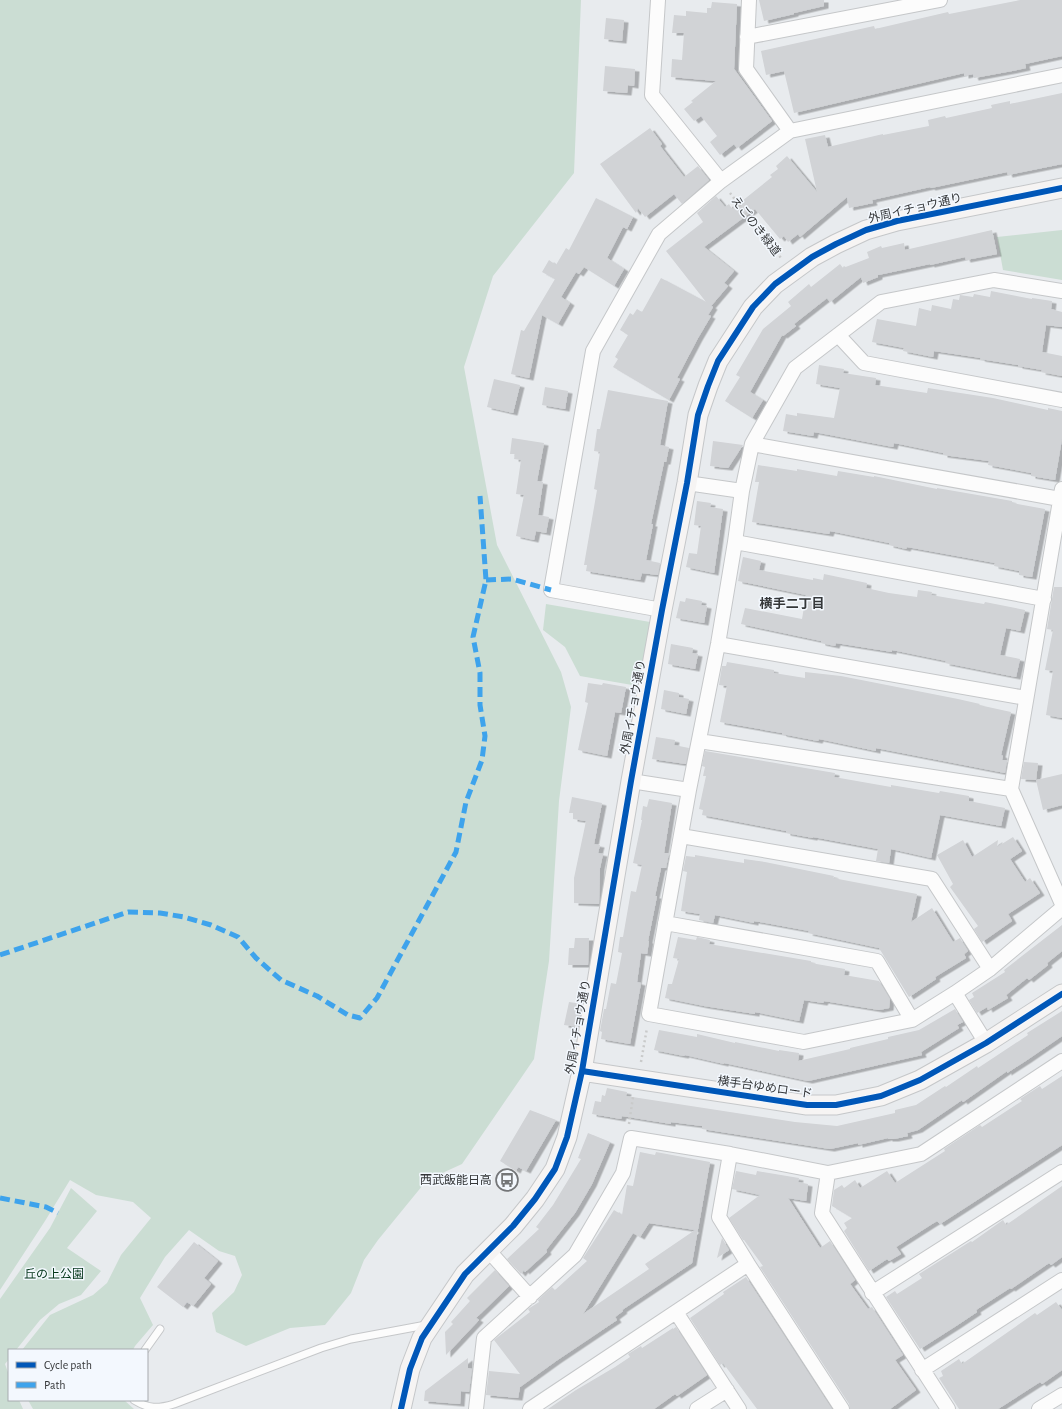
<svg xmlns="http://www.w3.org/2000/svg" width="1062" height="1409" viewBox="0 0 1062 1409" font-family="'Alegreya Sans','Noto Sans JP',sans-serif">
<defs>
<filter id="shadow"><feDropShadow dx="4.5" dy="2.5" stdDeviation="0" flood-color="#0004"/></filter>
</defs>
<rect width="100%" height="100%" fill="#e8ebee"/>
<!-- green -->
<path fill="#cbddd3" d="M0,0H581L574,173L493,276L464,367L497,545L561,672L571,707L559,801L549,961L534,1059L462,1164L427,1180L378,1240L364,1260L351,1293L325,1325L290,1328L246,1346L216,1332L212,1313L234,1292L242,1275L235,1256L219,1251L189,1230L165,1257L140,1298L153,1325L135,1346L133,1350H22L50,1315L93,1295L107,1283L121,1255L151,1218L133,1202L96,1195L70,1180L45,1221L0,1290Z
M1062,230V280L1003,270L997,237Z
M546,604L650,622L638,686L580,676L565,647L543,630Z
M71,1188L97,1211L67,1248L101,1271L81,1295L59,1304L40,1320L16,1350H9V1359L5,1364L9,1375V1400H19L23,1409H0V1299L50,1228Z
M28,1400H124L134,1409H33Z"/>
<!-- building -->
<path fill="#d1d3d6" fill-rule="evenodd" filter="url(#shadow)" d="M759,0H824V6L794,13V14L764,21Z
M1020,0H1062V56L1025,64L1026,68L1012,71L974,78L973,74L964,76V73L794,113L784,71L766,75L761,51L874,26L875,29L948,12L949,14Z
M712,2L737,4L734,69L772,121L737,148L734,144L720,155L710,142L717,136L701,116L694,121L684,109L693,102L691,101L716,81L671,77L672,59L682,60L684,33H672L674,15L686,16V11L707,13V8H711Z
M606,18L624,20L622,41L604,39Z
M605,66L635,69L634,86L628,85L627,93L603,91Z
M1062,93V164L1008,175L1007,172L931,188L930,187L872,200L873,203L849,208L847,197L800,237L798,234L788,242L784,236L780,239L755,209L704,247L734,271L724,283L728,286L711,306L713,307L708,315L711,316L698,338L677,378L680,379L669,400L613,367L618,359L615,357L628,335L620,330L630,313L633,315L637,309L642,312L661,278L706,302L666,251L703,222L697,213L716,196L725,207L729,204L732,209L772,177L770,175L778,169L776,166L787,156L817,192L805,139L825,135L828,147L883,134V135L929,126L928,120L945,116L946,118L992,108L991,105L1010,101V104Z
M650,128L662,144L660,146L684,177L698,166L709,180L682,204L674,194L645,217L638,208L636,213L600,164Z
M596,198L633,217L627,229L623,227L607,258L624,269L614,286L584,267L579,274L576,272L561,297L570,303L558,324L542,315L529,378L511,374L521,330L524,331L555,279L542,272L549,260L556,265L566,248L569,250Z
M992,230L997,254L966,260L965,257L930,265V264L878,275V277L863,283L861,277L830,302L827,298L794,324L796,326L783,336L782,335L750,392L763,400L752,418L725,401L740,377L736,375L763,329L791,306L788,302L809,284L811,287L840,264L843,268L869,258L867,252L881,246L882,248L904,243L905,250Z
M991,291L1032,299V298L1052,301L1051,309L1062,312V327L1046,325L1042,352L1062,356V376L1041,372L1042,370L1018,366V365L980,359L981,358L934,351L933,357L903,351L904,348L872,342L877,319L916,326L919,308L931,311L932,305L951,309L953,299L959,300L960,295L973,297L974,294L990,297Z
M819,365L844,369L843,373L876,378L875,385L927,393L928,388L993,398L1048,410V408L1062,411V439L1055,480L1031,476V473L988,465L989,461L943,455V453L894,443L893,447L814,432L813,436L783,431L786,414L797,416V413L834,418L840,388L816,384Z
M494,379L520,385L513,413L487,407Z
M545,387L568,391L565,409L542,405Z
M608,390L668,401L660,445L669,447L666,462H664L651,524H653L646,560L660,563L658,575L642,573L640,580L586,571L587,565H584L597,490L594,489L600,452L594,451L597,429H600Z
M512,438L544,443L537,481L543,482L538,515L549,517L546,533L536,531L534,540L516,536L524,495L516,494L521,460L514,459L515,454H510Z
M713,441L743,445L728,468L710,466Z
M758,465L797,471V469L837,476L838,471L874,477V476L937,489V488L995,498L1012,501V503L1045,509L1032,577L1019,575V571L994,566L995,563L907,547L906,549L889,545V543L830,531L829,534L752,522L759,482H755Z
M697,501L711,503L710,507L723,509L714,573L686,567L689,553L697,554L701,526L694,525Z
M743,557L761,561L759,570L813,580V578L823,580L824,574L867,583L866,588L889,593L917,597L918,590L932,592L931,595L984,604L985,602L1025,610L1020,631L1006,628L1000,655L1020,659L1016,677L945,663L946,661L892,650V652L836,643L835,646L821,643V641L741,624L745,608L802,619L806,595L738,581Z
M1054,587H1062V718L1046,715L1053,671L1045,670L1053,630L1047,629Z
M686,598L702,601L701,605L707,606L704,623L676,618L680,601L685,602Z
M671,644L693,648L692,653L698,654L695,669L668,664Z
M727,662L774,670V673L805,678V672L841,676L958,699L980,704L979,705L1011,712L1001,755L1003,756L1002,760H1007L1005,773L876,748V751L819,739L818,741L782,734V733L720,722L727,686L719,685L722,666H726Z
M588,683L602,685L603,683L626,687L621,713L615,712L607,756L578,750L588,703L585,702Z
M664,690L679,693V697L689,699L686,714L661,709Z
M656,737L675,740L674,745L689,748L686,764L652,759Z
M705,751L835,773L834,777L891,787V785L939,793L940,791L969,796V801L1005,808L1001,826L940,815L931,858L891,849L889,863L876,861L878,849L813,837V838L786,833V831L702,815L703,810L699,809L706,776H703L705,767L702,766Z
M1024,762L1038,763L1036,780L1021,779Z
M1062,774V805L1043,810L1036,780Z
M572,797L602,803L594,844L600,845L598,853L603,854L600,868L599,904L574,903V878L586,821L573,819V813H569Z
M649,799L672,803L664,853H669L666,868H661L655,896H657L648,941H649L647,954L641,953L637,982L641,983L630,1044L601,1039L602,1032L600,1031L604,1009H606L611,983L616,984L622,953L618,952L620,937H623L631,891L636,892L642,865L633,863L642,820H641L643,806L647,807Z
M1013,837L1022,851L1010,859L1025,882L1030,878L1040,893L1008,914L1012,921L982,942L974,929L978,926L950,887L953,884L937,855L963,840L972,857L998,840L997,847Z
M695,855L744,863V859L765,862L834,876L833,878L917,894L911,922L932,908L953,942L960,938L968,951L964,954L966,958L935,977L936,979L909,997L879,948L808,933L809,931L754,921V923L715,915L713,923L699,920L700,914L681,911L687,872L683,871L686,856L695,857Z
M1062,925V951L1047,963L1048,965L1029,980L1027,978L1006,995L1008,998L988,1010L987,1007L977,1013L969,1000L974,997L972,993L1005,972L1004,970Z
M678,937L696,940L697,937L710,940L709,944L811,961V963L845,969L844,975L879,981L890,999L889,1008L879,1010L824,1001L823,1003L804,1000L799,1021L755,1012V1014L704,1006L665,998L668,984H672L679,959L673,958Z
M575,938H589L588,965H568L569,948H574Z
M569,1002L582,1004L578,1027L564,1025Z
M955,1009L963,1022L957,1025L959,1028L921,1052L922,1055L808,1081L724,1063V1064L685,1055L684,1056L654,1050L659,1030L697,1037V1034L735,1043V1042L779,1051V1050L799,1053L798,1061L850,1049V1048L888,1039V1037L919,1030Z
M1062,1011V1036L1027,1060L1007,1073V1071L963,1102L962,1100L918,1130L907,1133L908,1136L894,1139H888V1138L858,1145V1143L830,1149L702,1129V1126L671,1122V1124L622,1116L621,1119L592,1114L595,1101L601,1102L602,1095L605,1096L607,1088L627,1092L626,1096L795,1122L837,1126L895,1113V1110L916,1105L945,1086L946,1087L977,1066L978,1068L1028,1035L1027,1033Z
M1062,1076V1145L940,1224L937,1221L932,1224L896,1247L901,1254L889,1261L887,1259L869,1271L844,1231L847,1228L844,1223L852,1218L832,1206L834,1190L842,1185L844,1188L855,1180L860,1188L887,1171L895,1183L945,1151L944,1149L980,1125L982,1127L1022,1101L1020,1099L1040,1086L1042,1089Z
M530,1110L556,1120L526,1171L518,1167L516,1171L500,1161Z
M588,1133L610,1142L592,1184L575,1213L546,1250L547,1252L525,1272L524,1270L521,1274L507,1259L539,1229L536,1227L553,1205L581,1159L578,1158Z
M640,1152L655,1155L656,1152L710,1162L692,1263L622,1310L623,1311L615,1317L617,1320L556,1361L520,1387L518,1398L486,1395L489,1371L520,1374L494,1340L530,1312L528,1309L539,1302L538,1300L551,1288L552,1287L555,1290L587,1261L583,1258L614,1210L622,1215L627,1185L633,1186ZM649,1223L695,1230L645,1264L649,1269L583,1314L633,1233L640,1237Z
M736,1171L756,1175L757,1171L799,1178L798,1182L808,1184L806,1201L788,1198L820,1248L830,1241L855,1280L850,1284L868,1309L872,1307L903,1355L895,1360L916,1390L890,1409H850L849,1404L760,1267L763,1266L744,1240H743L729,1218L760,1195L732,1189Z
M1062,1186V1257L1051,1265L1049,1263L1011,1289L1010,1288L976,1310L977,1312L956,1326L920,1349L886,1297L895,1291L897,1294L922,1278L919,1274L971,1241L972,1242L1003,1220L1006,1225Z
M722,1238L729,1250L717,1258Z
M194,1242L218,1261L204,1278L211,1284L193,1306L187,1302L183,1307L157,1287Z
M495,1270L509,1286L476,1318L479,1320L446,1355L445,1332L453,1324L451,1322L470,1301L467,1298Z
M746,1277L832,1409H757L723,1363L720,1365L690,1318L724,1294L723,1292Z
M1056,1302L1062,1310V1370L1042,1384L1040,1382L998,1409H959L939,1378L943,1376L941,1371L959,1359L962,1364L1035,1313L1037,1315Z
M676,1327L707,1375L677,1396L675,1394L654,1409H548L576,1390L615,1367L630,1357L628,1354L641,1346L642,1348L673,1328V1329Z
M468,1358V1368L472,1369L469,1392L461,1391L460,1404L424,1401L425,1391Z"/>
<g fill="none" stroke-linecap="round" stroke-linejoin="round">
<!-- lane casing -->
<g stroke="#c5c7c9" stroke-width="9">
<path id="lane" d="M145,1350L160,1329
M134,1400C149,1409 157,1409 174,1404L321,1348L351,1339L426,1325"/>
</g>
<!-- street casing -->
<g stroke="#c5c7c9" stroke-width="16">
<path id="street" d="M658,0L652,95L721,181L790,131L1062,75
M749,0L746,69L790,131
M747,37L940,0
M1062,291L994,280L881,302L795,368L752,444L742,491L735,542L718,644L689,790L649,1014L804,1042L912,1020L955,993L990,969L1062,908
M838,335L864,363L1062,400
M752,444L1060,499
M687,483L742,491
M1062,489L1011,789L1062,904
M735,542L1044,599
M662,610L551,590L593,351L659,234L721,181
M718,644L1026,698
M699,741L1011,789
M631,781L689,790
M681,836L932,879L990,969
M665,923L877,961L912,1020
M955,993L986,1043
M730,1154L719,1217L748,1264L842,1409
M828,1173L822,1213L948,1409
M488,1250L530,1297
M872,1293L1062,1172
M676,1312L739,1409
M922,1370L1062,1280
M476,1409L484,1338L575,1255L623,1173L631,1138L730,1154L828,1173L921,1154L1062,1061
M530,1409L748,1264
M697,1409L727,1390
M1039,1409L1062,1395"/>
</g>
<!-- secondary casing -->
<g stroke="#c5c7c9" stroke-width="21">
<path id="secondary" d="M582,1071L807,1105H836L881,1096L920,1080L986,1043L1062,994
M401,1409L410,1369L422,1338L465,1274L513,1226L535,1199L555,1169L567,1137L582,1071L631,781L662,610L687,483L698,415L708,386L718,361L753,307L775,284L812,257L836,244L866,230L897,221L1062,188"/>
</g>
<!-- path -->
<path stroke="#c9caca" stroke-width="2.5" stroke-dasharray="2 3" stroke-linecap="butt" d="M730,193L781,258
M641,1062L647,1028
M629,1124L633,1097"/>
<!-- lane -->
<use href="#lane" stroke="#fcfcfc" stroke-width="7"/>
<!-- street -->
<use href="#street" stroke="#fcfcfc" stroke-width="14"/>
<!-- secondary -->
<use href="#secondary" stroke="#f6f4f3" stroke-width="19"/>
<!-- quiet -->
<path stroke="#3ea3ec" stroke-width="5" stroke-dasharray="10 5" stroke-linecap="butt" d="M486,580L512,579L551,590
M0,955L128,912L160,913L184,917L211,925L238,937L256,958L281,980L317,996L348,1015L360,1018L377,998L456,852L466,802L482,760L485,736L480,705V673L473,637L486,580L480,496
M0,1198L46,1207L58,1213"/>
<!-- cycleway casing -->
<g stroke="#f3f8fe" stroke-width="8">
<path id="cycleway" d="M582,1071L807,1105H836L881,1096L920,1080L986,1043L1062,994
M401,1409L410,1369L422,1338L465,1274L513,1226L535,1199L555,1169L567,1137L582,1071L631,781L662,610L687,483L698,415L708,386L718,361L753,307L775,284L812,257L836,244L866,230L897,221L1062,188"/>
</g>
<!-- cycleway -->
<use href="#cycleway" stroke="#0057b8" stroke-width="6"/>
</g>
<!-- icons -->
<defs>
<g id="bus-ring" transform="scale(1.15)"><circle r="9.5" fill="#f3f8fe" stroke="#747678" stroke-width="1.5"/><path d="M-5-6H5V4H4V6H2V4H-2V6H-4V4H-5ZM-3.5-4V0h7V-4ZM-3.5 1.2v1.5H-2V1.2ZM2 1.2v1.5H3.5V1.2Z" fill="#747678"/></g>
</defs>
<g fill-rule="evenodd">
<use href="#bus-ring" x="507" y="1180"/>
</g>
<g text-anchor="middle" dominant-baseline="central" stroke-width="3" stroke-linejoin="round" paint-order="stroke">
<!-- street labels -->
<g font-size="12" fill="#353739" stroke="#f3f8fe">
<text transform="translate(915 208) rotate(-13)">外周イチョウ通り</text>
<text transform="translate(756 226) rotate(52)">えごのき緑道</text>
<text transform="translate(633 707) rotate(-80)">外周イチョウ通り</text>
<text transform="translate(578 1027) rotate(-80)">外周イチョウ通り</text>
<text transform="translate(765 1087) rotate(8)">横手台ゆめロード</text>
</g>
<!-- poi labels -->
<g font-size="12" fill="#353739" stroke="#f3f8fe" text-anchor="end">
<text x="492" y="1180">西武飯能日高</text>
</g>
<!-- park labels -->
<g font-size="12" fill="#003317" stroke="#f3f8fe">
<text x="54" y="1274">丘の上公園</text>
</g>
<!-- neighbourhood labels -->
<g font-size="13" font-weight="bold" fill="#353739" stroke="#f3f8fe">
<text x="792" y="604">横手二丁目</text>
</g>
</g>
<!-- legend -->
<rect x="8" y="1349" width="140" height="52" fill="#f3f8fe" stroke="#a7abaf"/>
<rect x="16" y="1362" width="20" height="6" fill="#0057b8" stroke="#a7abaf"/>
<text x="44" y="1369" font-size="12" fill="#353739">Cycle path</text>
<rect x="16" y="1382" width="20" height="6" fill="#3ea3ec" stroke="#a7abaf"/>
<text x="44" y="1389" font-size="12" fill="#353739">Path</text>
</svg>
